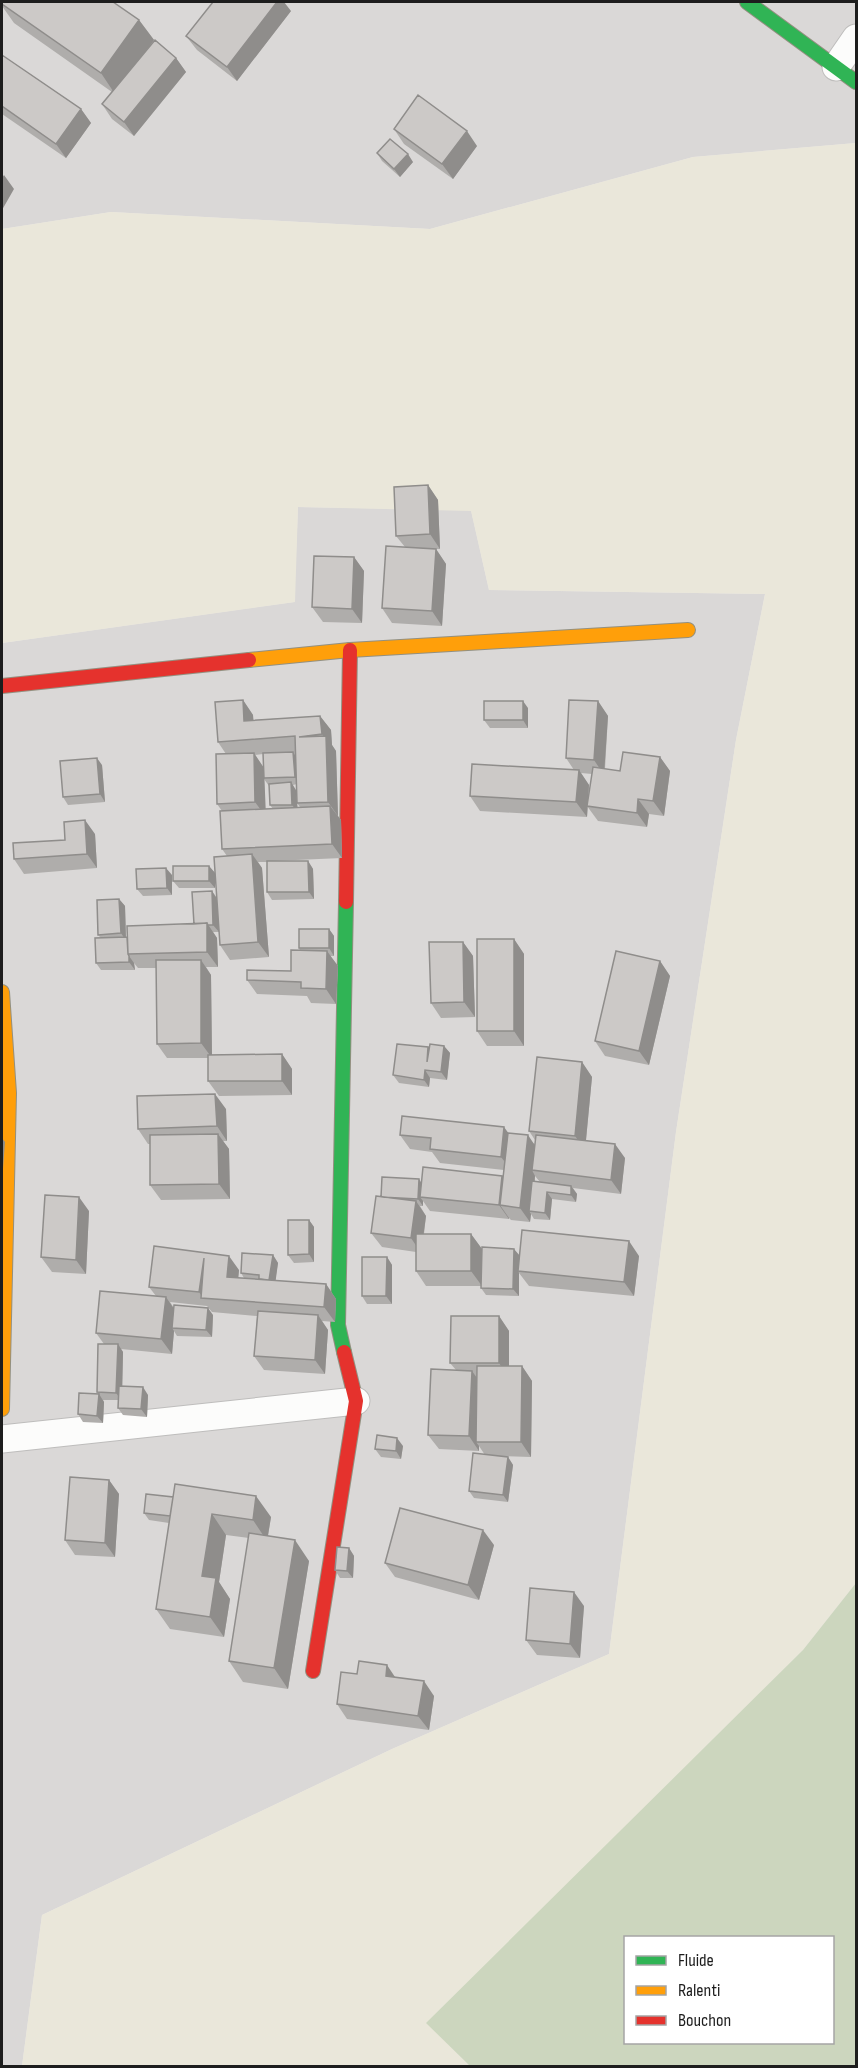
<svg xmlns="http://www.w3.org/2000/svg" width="858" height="2068" viewBox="0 0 858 2068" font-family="'Sofia Sans Condensed',sans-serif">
<rect width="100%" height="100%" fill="#ebe8e6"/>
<!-- residential -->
<path fill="#dad8d7" d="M2,2H856V143L693,157L430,229L111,212L2,229Z
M298,507L471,510L489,590L765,594L736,740L676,1132L609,1654L392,1749L42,1915L22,2066H2V643L294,602Z"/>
<!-- farmland -->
<path fill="#eae7da" d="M856,143V1583L803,1650L427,2023L470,2066H22L42,1915L392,1749L609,1654L676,1132L736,740L765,594L489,590L471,511L298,507L295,602L2,643V229L111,212L430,229L693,157Z"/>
<!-- forest -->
<path fill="#ccd6be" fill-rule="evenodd" d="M856,1583V2066H470L426,2023L803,1650ZM626,1938H832V2042H626Z"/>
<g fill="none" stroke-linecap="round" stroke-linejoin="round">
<!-- street casing -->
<g stroke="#bebdbc" stroke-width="29">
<path id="street" d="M836,67L856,38
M2,1439L356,1401"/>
</g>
<!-- fast casing -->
<g stroke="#939080" stroke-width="16">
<path id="fast" d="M747,2L856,82
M344,1352L338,1325L346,902"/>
</g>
<!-- slow casing -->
<g stroke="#939080" stroke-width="16">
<path id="slow" d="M249,660L350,650L688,630
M2,992L9,1093L2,1409"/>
</g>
<!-- jam casing -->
<g stroke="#939080" stroke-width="16">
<path id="jam" d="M2,686L249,660
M346,902L350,650
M313,1671L356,1401L344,1352"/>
</g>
<!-- street -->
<use href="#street" stroke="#fcfcfb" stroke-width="27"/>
<!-- fast -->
<use href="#fast" stroke="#30b455" stroke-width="14"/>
<!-- slow -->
<use href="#slow" stroke="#ff9f0a" stroke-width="14"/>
<!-- jam -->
<use href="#jam" stroke="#e5322d" stroke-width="14"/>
</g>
<!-- wall -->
<path fill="#afadab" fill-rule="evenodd" d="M2,2L139,20L154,40L145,52L176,58L186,72L134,136L112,119L102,104L112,92L14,23L2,6Z
M291,11L237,81L197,50L186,36Z
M2,55L81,109L91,123L66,158L2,114Z
M394,129L477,146L453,179L404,144Z
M377,153L413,162L400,177L382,161Z
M428,485L438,500L440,549H432H436L446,564L442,626L392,623L382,608L405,547L396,536Z
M354,557L364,571L362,623L323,622L312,607Z
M243,700L253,715V720L320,716L331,730L332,745L336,751L338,816L341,820L342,858L273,861H308L313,869L314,899L272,900L267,892V862H258L262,868L269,957L230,960L220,945L219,932H213L217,938L218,967H206L211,975L212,1055L282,1054L292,1069V1095L219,1096L208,1081V1058H167L157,1044L156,968H138L134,963L135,970H101L96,963L101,938L98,935L119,899L125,906L126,937L194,924L212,891L217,898L227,856L222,849V811L217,804L226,754L218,742ZM263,754V767L255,755ZM264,779L269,786L270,805L273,809H265ZM297,784V803L300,807H297L293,785Z
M598,701L608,716L605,769L620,771L660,757L670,771L664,816L649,814L647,827L598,821L587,806L592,774L581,773L589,785L587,817L480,811L470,796L574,770L566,758Z
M528,708V728H490L484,720Z
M102,765L105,802L68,805L63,797Z
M95,834L97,868L24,874L14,859L65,840Z
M209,866L215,873V888H179L173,881Z
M172,875V895L143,896L137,889Z
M329,929L334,936V956H330L338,966L336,1004L311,1003L307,996L257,994L247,980L291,971L300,951L299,948Z
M514,939L524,954V1046H487L477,1031Z
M463,942L473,956L475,1017L441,1018L431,1003Z
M660,961L670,976L649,1065L605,1056L595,1041Z
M444,1046L450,1053L447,1080L430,1078L429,1087L399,1083L393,1075L429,1049Z
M582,1062L592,1077L586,1140L625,1158L621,1194L573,1188L577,1194L576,1202L552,1199L550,1220L534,1219L531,1214L530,1222L511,1220L509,1218V1219L430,1211L423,1201V1206H420L426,1216L424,1234H471L482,1249V1265L520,1256H639L634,1296L529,1286L519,1273V1296L486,1295L481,1288V1286H426L416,1271V1252L382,1247L371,1233L381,1197L422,1183L503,1178L504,1170L440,1163L432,1152L410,1149L400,1135L508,1133L535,1144V1140L529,1131ZM535,1176L540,1182H535Z
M226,1109L227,1141H223L229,1149L230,1199L161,1200L150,1185V1144H148L138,1129Z
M89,1211L86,1274L52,1272L41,1257Z
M309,1220L314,1227V1262L294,1263L288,1255Z
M273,1255L278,1263L275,1281L326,1284L336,1299L335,1322L322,1321L328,1330L325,1374L264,1370L254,1356L257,1316L212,1312L207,1306L170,1302L174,1308L213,1315L212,1337L177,1336L174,1331L172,1354L121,1349L123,1352L122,1386L148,1395L147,1417L123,1415L118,1408V1400H103L104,1402L103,1423L83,1422L78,1414L98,1394L97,1392L104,1344L96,1333L156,1296L149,1287L239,1270L238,1278H244L241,1273Z
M387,1257L392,1265V1304H367L362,1296Z
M499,1316L509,1331V1366H522L532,1381L531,1457L499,1456L508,1457L513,1465L508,1502L474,1498L469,1491L485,1455L479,1446V1451L439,1449L428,1435L456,1370L450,1363Z
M403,1446L401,1459L381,1457L375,1449Z
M109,1480L119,1494L115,1557L75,1555L65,1540Z
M173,1497L271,1517L268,1536L309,1561L288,1689L243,1682L229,1661L249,1538L226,1535L219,1582L230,1599L224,1637L170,1629L156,1609L169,1523L149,1520L144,1513Z
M494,1545L479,1600L395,1577L385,1563Z
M349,1548L354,1556L353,1578H340L335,1570Z
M584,1606L580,1658L537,1655L526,1640Z
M357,1674L396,1677L434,1696L429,1730L347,1719L337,1704Z"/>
<!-- shaded-wall -->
<path fill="#8f8d8b" d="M277,2H284L291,11L237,81L227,67Z
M139,20L154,40L115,94L101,73Z
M176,58L186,72L134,136L124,122Z
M81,109L91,123L66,158L56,144Z
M467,131L477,146L453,179L442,164Z
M408,154L413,162L400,177L394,169Z
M4,175L14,189L2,210V178Z
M428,485L438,500L440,549L430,534Z
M436,549L446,564L442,626L432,611Z
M354,557L364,571L362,623L352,609Z
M243,700L253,715L255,736L244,721Z
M523,701L528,708V728L523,720Z
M598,701L608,716L604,775L594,760Z
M320,716L331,730L332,745L336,751L338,816L328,802L326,740L322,734Z
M293,752L298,760L300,784L295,777Z
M254,753L264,768L266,817L255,802Z
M660,757L670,771L664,816L653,801Z
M97,758L102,765L105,802L100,794Z
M579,770L589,785L587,817L576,802Z
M291,782L296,790L298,812L292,805Z
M638,799L649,814L647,827L637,813Z
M330,806L341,820L342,858L332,844Z
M85,820L95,834L97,868L87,854Z
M252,854L262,868L269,957L258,942Z
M308,861L313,869L314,899L309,892Z
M209,866L215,873V888L209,881Z
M166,868L172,875V895L167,888Z
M212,891L217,899L219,932L213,925Z
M119,899L125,906L126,941L121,933Z
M207,923L217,938L218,967L207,952Z
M329,929L334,936V956L329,948Z
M514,939L524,954V1046L514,1031Z
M463,942L473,956L475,1017L464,1002Z
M327,951L338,966L336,1004L326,989Z
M129,956L134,963L135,970L129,962Z
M201,960L211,975L212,1058L201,1043Z
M660,961L670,976L649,1065L639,1051Z
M444,1046L450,1053L447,1080L441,1072Z
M282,1054L292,1069V1095L282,1081Z
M2,1062L3,1064V1073L2,1071Z
M582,1062L592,1077L585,1150L575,1136Z
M425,1070L430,1078L429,1087L424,1080Z
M215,1094L226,1109L227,1141L217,1126Z
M504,1127L515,1142L512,1171L501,1157Z
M218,1134L229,1149L230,1199L219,1184Z
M528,1135L538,1150L532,1170L535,1176L531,1211H529L531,1214L530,1222L520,1208Z
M2,1138L5,1142L2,1182Z
M615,1144L625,1158L621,1194L611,1180Z
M502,1176L512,1191L500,1205L509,1218V1219L499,1205Z
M419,1179L424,1187L420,1197L423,1201V1206L418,1199Z
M571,1186L577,1194L576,1202L571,1195Z
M547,1192L552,1199L550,1220L545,1213Z
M79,1197L89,1211L86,1274L76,1260Z
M416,1201L426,1216L421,1253L411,1238Z
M309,1220L314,1227V1262L309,1254Z
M471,1234L482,1249V1286L471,1271Z
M629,1241L639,1256L634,1296L624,1282Z
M514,1249L520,1256L518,1271L519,1273V1296L513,1289Z
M273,1255L278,1263L274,1293L268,1285Z
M229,1256L239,1270L237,1292L227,1277Z
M387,1257L392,1265V1304L386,1296Z
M204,1258L203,1298L199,1292Z
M326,1284L336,1299L335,1322L324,1307Z
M166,1297L176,1312L172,1328L174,1331L172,1354L161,1339Z
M208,1308L213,1315L212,1337L206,1330Z
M318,1315L328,1330L325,1374L315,1360Z
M499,1316L509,1331V1378L499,1363Z
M118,1344L123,1352L122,1401L116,1393Z
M522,1366L532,1381L531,1457L521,1442Z
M472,1371L482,1385L476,1442L479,1446V1451L469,1436Z
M143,1387L148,1395L147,1417L141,1409Z
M99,1394L104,1402L103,1423L97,1416Z
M397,1438L403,1446L401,1459L396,1451Z
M508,1457L513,1465L508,1502L503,1495Z
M109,1480L119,1494L115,1557L105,1543Z
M256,1496L271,1517L267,1541L253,1520Z
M212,1514L226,1535L219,1582L230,1599L224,1637L210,1617L202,1576Z
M483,1530L494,1545L479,1600L468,1585Z
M295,1540L309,1561L288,1689L274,1668Z
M349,1548L354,1556L353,1578L347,1571Z
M574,1592L584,1606L580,1658L570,1644Z
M387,1665L397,1680L386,1676Z
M424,1681L434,1696L429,1730L418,1716Z"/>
<!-- building -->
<path fill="#ccc9c7" stroke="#8f8d8b" stroke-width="1.5" d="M2,2H113L139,20L101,73L2,4Z
M213,2H277L227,67L186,36Z
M155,40L176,58L124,122L102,104Z
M2,55L81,109L56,144L2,106Z
M418,95L467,131L442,164L394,129Z
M390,139L408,154L394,169L377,153Z
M428,485L430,534L396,536L394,487Z
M386,546L436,549L432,611L382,608Z
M314,556L354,557L352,609L312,607Z
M243,700L244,721L320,716L322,734L299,737L326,736L328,802L297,803L295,736L218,742L215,702Z
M569,700L598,701L594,760L566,758Z
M484,701H523V720H484Z
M293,752L295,777L264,778L263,753Z
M623,752L660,757L653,801L638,799L637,813L587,806L593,767L620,771Z
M254,753L255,802L217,804L216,754Z
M97,758L100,794L63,797L60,761Z
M472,764L579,770L576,802L470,796Z
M291,782L292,805H270L269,784Z
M330,806L332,844L222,849L220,811Z
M85,820L87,854L14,859L13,843L65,840L64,822Z
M252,854L258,942L220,945L214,857Z
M267,861H308L309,892H267Z
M173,866H209V881H173Z
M166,868L167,888L137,889L136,869Z
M212,891L213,925H208L207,923L194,924L192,892Z
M119,899L121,933L98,935L97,900Z
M207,923V952L128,954L127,926Z
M299,929H329V948H299Z
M127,937L128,954L129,956V962L96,963L95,938Z
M477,939H514V1031H477Z
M429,942H463L464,1002L431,1003Z
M291,950L327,951L326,989L301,988V982L247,980V970L291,971Z
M616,951L660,961L639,1051L595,1041Z
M156,960H201V1043L157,1044Z
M397,1044L428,1047L427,1062L430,1044L444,1046L441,1072L425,1070L424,1080L393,1075Z
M282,1054V1081H208V1055Z
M537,1057L582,1062L575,1136L529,1131Z
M215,1094L217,1126L138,1129L137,1096Z
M402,1116L504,1127L501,1157L430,1149L431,1138L400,1135Z
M508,1133L528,1135L520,1208L500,1205Z
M218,1134L219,1184L150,1185V1135Z
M536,1135L615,1144L611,1180L532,1170Z
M423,1167L502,1176L499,1205L420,1197Z
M382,1177L419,1179L418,1199L381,1197Z
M532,1181L571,1186V1195L547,1192L545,1213L529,1211Z
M45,1195L79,1197L76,1260L41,1257Z
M376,1196L416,1201L411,1238L371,1233Z
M288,1220H309V1254L288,1255Z
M522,1230L629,1241L624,1282L518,1271Z
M416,1234H471V1271H416Z
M154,1246L229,1256L227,1277L326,1284L324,1307L201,1298L204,1258L199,1292L149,1287Z
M482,1247L514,1249L513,1289L481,1288Z
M242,1253L273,1255L269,1280L259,1279V1275L241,1273Z
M362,1257H387L386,1296H362Z
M100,1291L166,1297L161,1339L96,1333Z
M174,1305L208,1308L206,1330L172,1328Z
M258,1311L318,1315L315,1360L254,1356Z
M451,1316H499V1363H450Z
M98,1344H118L116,1393L97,1392Z
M477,1366H522L521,1442H476Z
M431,1369L472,1371L469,1436L428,1435Z
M119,1386L143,1387L141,1409L118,1408Z
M79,1393L99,1394L97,1416L78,1414Z
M377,1435L397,1438L396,1451L375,1449Z
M473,1453L508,1457L503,1495L469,1491Z
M70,1477L109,1480L105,1543L65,1540Z
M175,1484L256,1496L253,1520L212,1514L202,1576L216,1578L210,1617L156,1609Z
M146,1494L173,1497L170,1516L144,1513Z
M400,1508L483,1530L468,1585L385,1563Z
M249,1533L295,1540L274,1668L229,1661Z
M337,1547L349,1548L347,1571L335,1570Z
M530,1588L574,1592L570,1644L526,1640Z
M359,1661L387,1665L386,1676L424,1681L418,1716L337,1704L341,1672L357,1674Z"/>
<!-- border -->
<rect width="858" height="2068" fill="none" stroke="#1d1d1d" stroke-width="6"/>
<!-- legend -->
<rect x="624" y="1936" width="210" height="108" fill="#ffffff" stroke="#a5a5a5" stroke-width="1.5"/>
<rect x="636" y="1956" width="30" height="9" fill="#30b455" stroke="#a5a5a5" stroke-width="1.5"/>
<text x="678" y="1966" font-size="18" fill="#1d1d1d">Fluide</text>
<rect x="636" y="1986" width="30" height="9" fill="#ff9f0a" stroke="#a5a5a5" stroke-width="1.5"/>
<text x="678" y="1996" font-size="18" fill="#1d1d1d">Ralenti</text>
<rect x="636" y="2016" width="30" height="9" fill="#e5322d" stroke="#a5a5a5" stroke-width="1.5"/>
<text x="678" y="2026" font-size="18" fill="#1d1d1d">Bouchon</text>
</svg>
